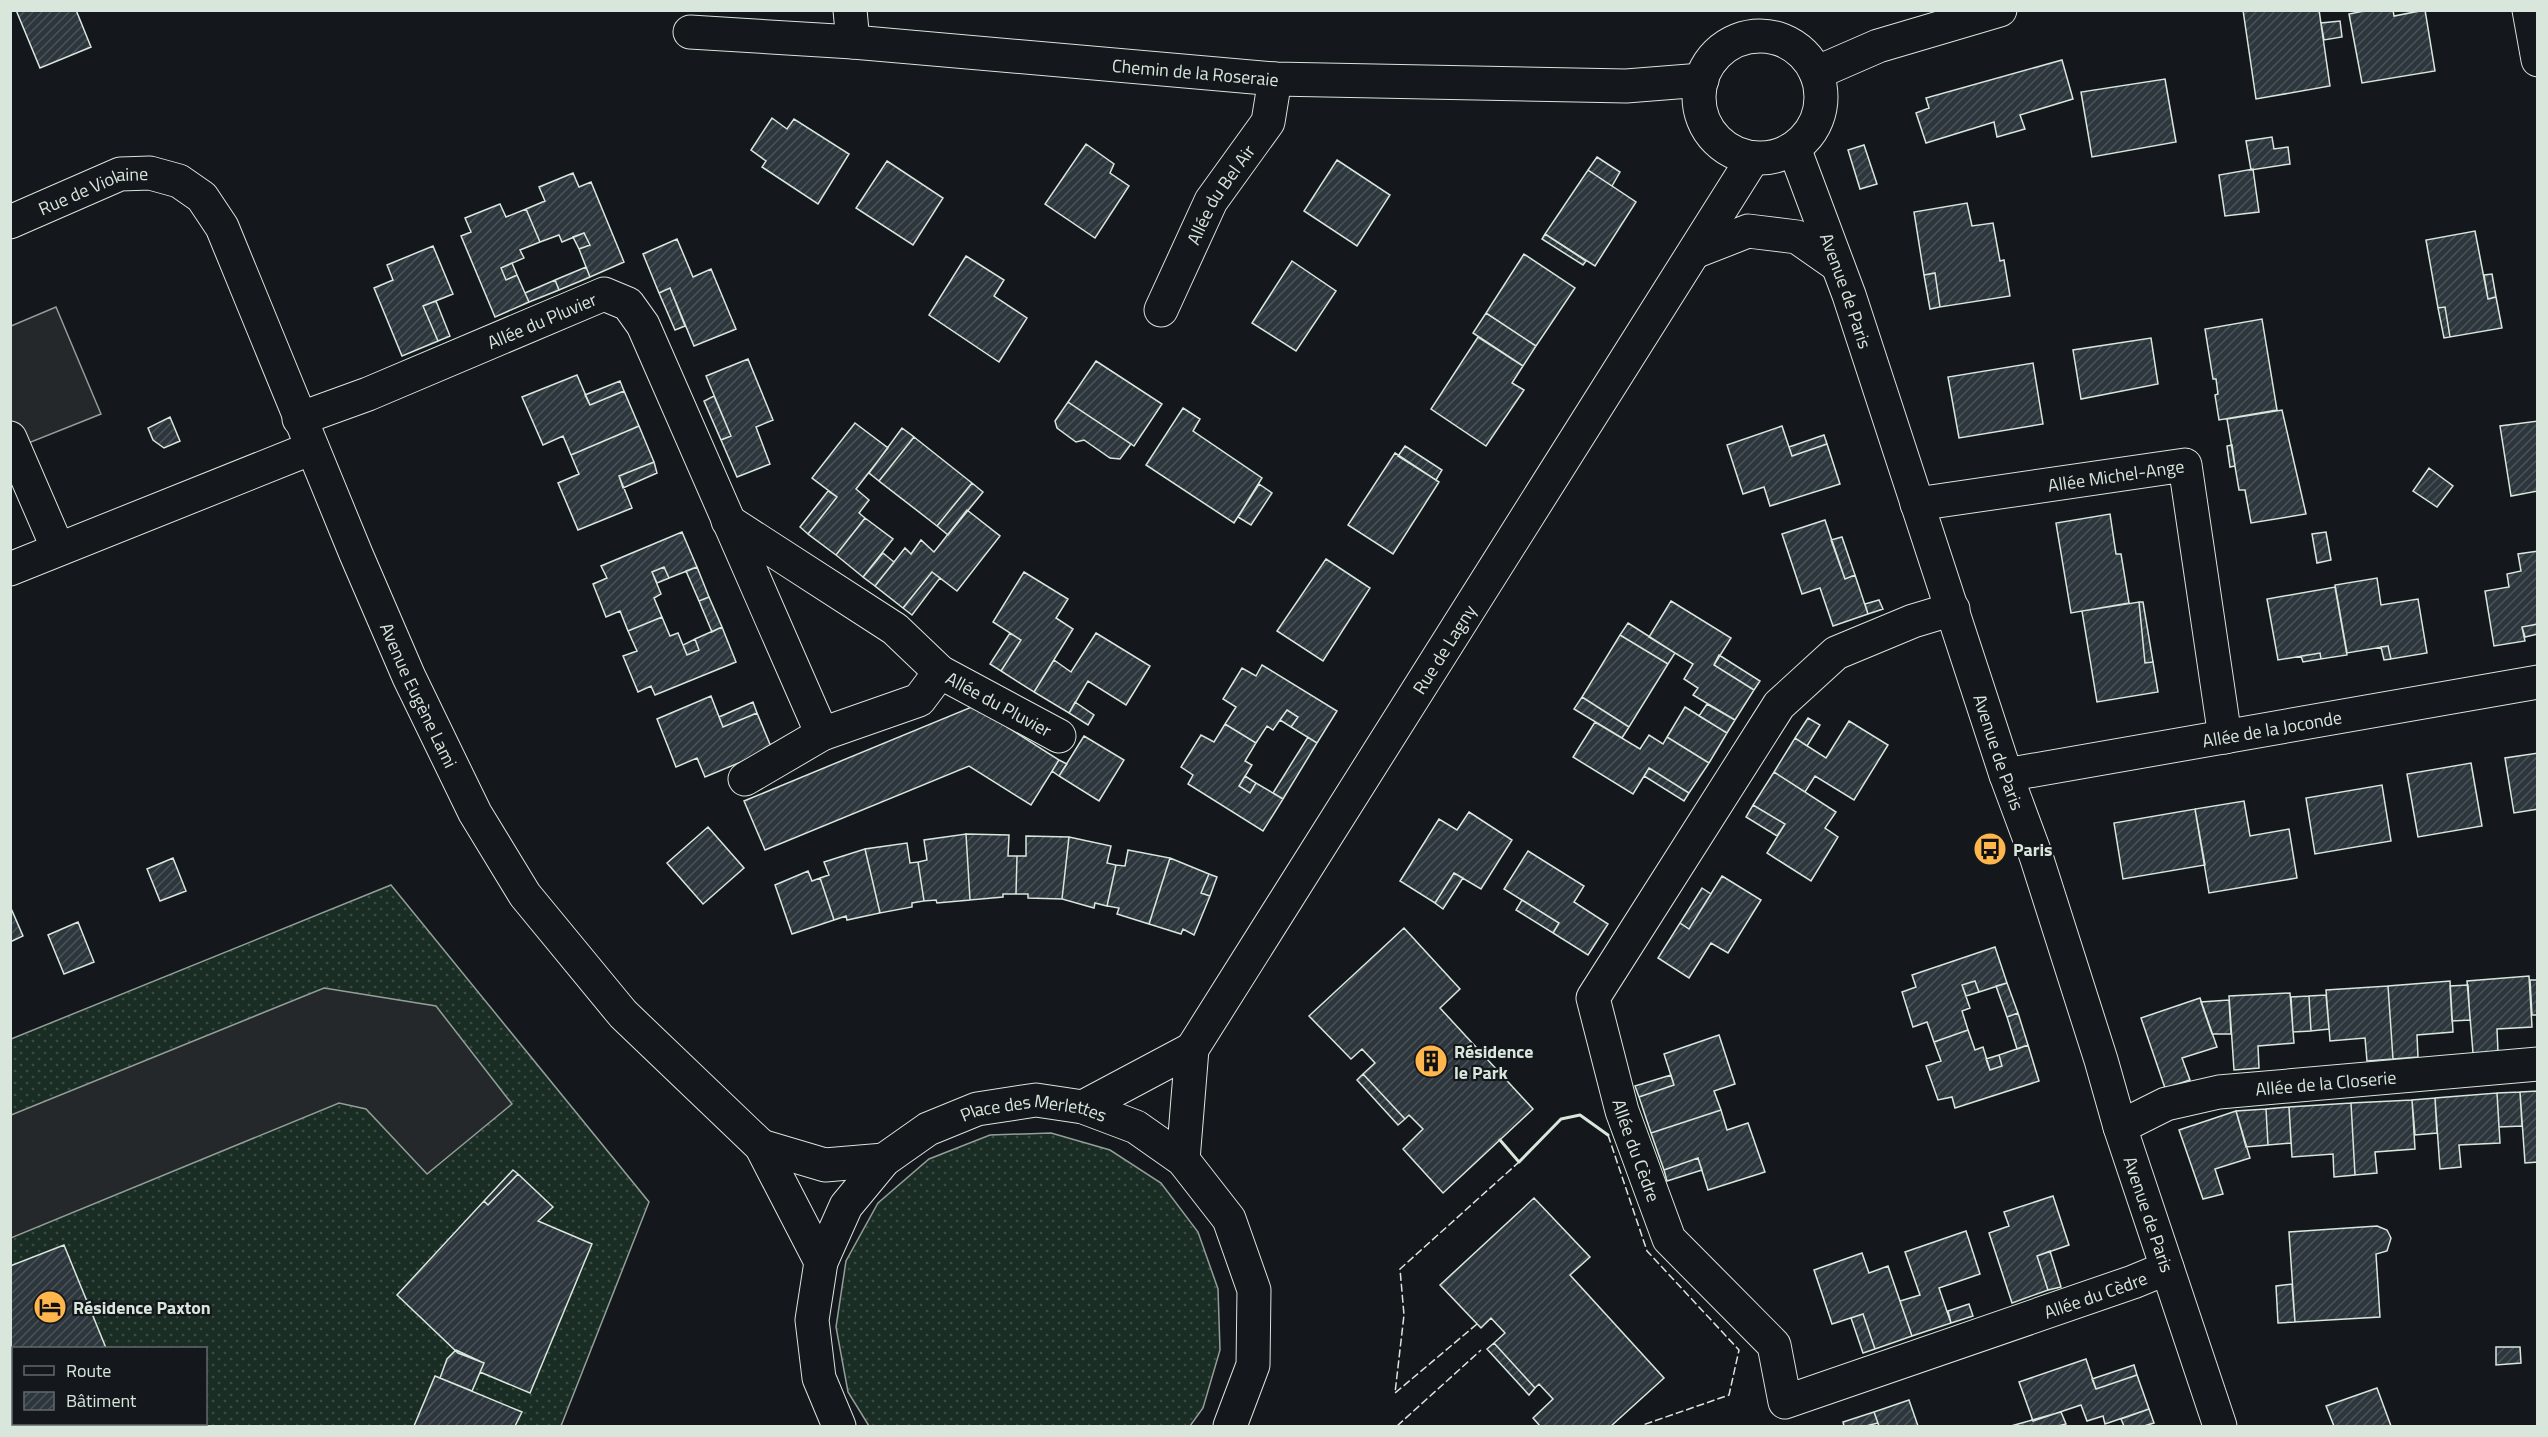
<svg xmlns="http://www.w3.org/2000/svg" width="2548" height="1437" viewBox="0 0 2548 1437" font-family="'Titillium Web',sans-serif">
<defs>
<pattern id="grass-dots" width="8" height="8" patternUnits="userSpaceOnUse" patternTransform="scale(1.5)"><rect width="8" height="8" fill="#1a2d24"/><path d="M2 2h.1M6 6h.1" fill="none" stroke="#3b4b43" stroke-width="1.8" stroke-linecap="round"/></pattern>
<pattern id="building-hatch" width="6" height="6" patternUnits="userSpaceOnUse" patternTransform="scale(1.5)"><rect width="6" height="6" fill="#2c363c"/><path d="M-1 1l2-2M0 6l6-6M5 7l2-2" fill="none" stroke="#4a5358"/></pattern>
</defs>
<rect width="100%" height="100%" fill="#14181c"/>
<!-- grass -->
<path fill="url(#grass-dots)" stroke="#939e99" stroke-width="1.5" fill-rule="evenodd" d="M391,885L649,1202L561,1426H11V1039ZM14,1348H206V1424H14Z
M1051,1133L1110,1150L1161,1183L1198,1232L1218,1289L1220,1350L1203,1408L1190,1426H869L848,1392L836,1327L846,1261L878,1203L929,1159L990,1135Z"/>
<!-- parking -->
<path fill="#24282b" stroke="#939e99" stroke-width="1.5" d="M56,307L101,414L11,450V326Z
M324,988L436,1006L512,1104L427,1174L366,1109L339,1103L11,1238V1115Z"/>
<!-- building -->
<path fill="url(#building-hatch)" stroke="#d8e6dc" stroke-width="1.5" d="M16,10H76L91,47L40,68Z
M2243,10H2319L2330,86L2256,99Z
M2369,10H2393L2394,16L2425,10L2435,71L2362,83L2349,14Z
M2340,21L2342,37L2324,40L2321,23Z
M2062,60L2073,99L2020,115L2025,129L1997,137L1994,122L1926,143L1916,113L1929,108L1926,98Z
M2165,79L2176,142L2092,157L2081,92Z
M772,118L787,129L794,119L849,154L818,204L762,167L766,161L751,150Z
M2272,137L2274,149L2288,147L2290,164L2251,170L2246,141Z
M1086,144L1114,164L1110,173L1129,186L1095,238L1045,204Z
M1864,145L1877,184L1860,189L1848,150Z
M1597,157L1620,172L1612,186L1588,170Z
M1337,160L1390,195L1357,246L1304,211Z
M887,161L943,198L913,245L856,208Z
M2253,169L2259,212L2225,216L2219,175Z
M1588,170L1636,202L1595,266L1545,234Z
M573,173L579,187L591,182L624,262L590,277L579,249L590,245L584,233L562,242L559,235L540,242L526,209L545,201L539,187Z
M1967,203L1972,226L1993,223L2000,261L2004,260L2010,296L1940,307L1935,273L1924,275L1914,212Z
M500,204L506,217L526,209L540,242L520,250L524,258L501,268L506,280L517,275L529,302L495,317L461,236L471,232L465,218Z
M2475,231L2488,299L2496,297L2502,328L2450,337L2445,307L2438,308L2426,240Z
M584,233L590,245L579,249L573,237Z
M1545,234L1586,261L1583,265L1542,239Z
M677,239L693,277L711,269L736,329L694,346L670,288L659,293L643,254Z
M433,246L453,294L423,306L438,341L402,356L374,288L393,280L387,265Z
M1524,254L1575,288L1536,346L1486,313Z
M966,256L1004,280L994,296L1027,318L999,362L929,315Z
M1292,261L1336,291L1296,351L1252,323Z
M512,263L517,275L506,280L501,268Z
M586,267L590,277L559,290L555,280Z
M1935,273L1940,307L1930,309L1924,275Z
M2492,274L2496,297L2488,299L2484,275Z
M555,280L559,290L529,302L525,293Z
M670,288L685,326L675,330L659,293Z
M436,301L450,336L438,341L423,306Z
M2445,307L2450,337L2444,338L2438,308Z
M1486,313L1536,346L1523,366L1473,333Z
M2262,319L2277,410L2219,420L2215,395L2218,394L2216,379H2213L2205,329Z
M1478,337L1523,366L1512,383L1524,390L1486,446L1431,409Z
M2151,338L2158,384L2081,399L2073,350Z
M748,359L773,420L756,427L770,464L737,477L721,440L731,436L706,376Z
M1096,361L1162,404L1134,446L1068,402Z
M2033,363L2043,424L1959,438L1948,377Z
M577,375L590,405L624,391L639,426L571,455L563,436L543,445L522,397Z
M620,381L624,391L590,405L585,395Z
M714,396L731,436L721,440L704,401Z
M1068,402L1131,444L1120,459L1110,458L1084,440L1076,442L1057,428L1055,421Z
M1183,408L1200,419L1193,431L1262,478L1234,523L1146,465Z
M2282,410L2306,514L2251,523L2245,490H2239L2227,419Z
M170,417L180,441L164,448L153,440L148,428Z
M2538,421V491L2511,496L2500,426Z
M855,423L888,448L856,489L869,500L859,513L865,518L836,555L808,534L837,497L812,478Z
M639,426L654,462L619,476L632,508L578,530L558,483L579,474L571,455Z
M1782,426L1792,456L1827,444L1840,484L1770,506L1764,487L1743,494L1727,445Z
M902,428L914,437L879,481L869,473Z
M1824,435L1827,444L1792,456L1789,447Z
M914,437L972,483L937,526L879,481Z
M2232,445L2235,466L2230,467L2227,446Z
M1405,446L1442,470L1436,480L1398,456Z
M1395,453L1439,482L1393,554L1348,525Z
M654,462L657,473L623,488L619,476Z
M2429,468L2453,486L2437,507L2413,491Z
M972,483L983,492L948,535L937,526Z
M1259,484L1272,493L1251,525L1238,517Z
M828,491L837,497L808,534L800,527Z
M967,510L1000,536L957,591L932,572L903,608L875,586L905,548L911,554L921,540L934,552Z
M2110,514L2116,554H2121L2129,603L2071,613L2056,523Z
M865,518L893,539L863,577L836,555Z
M1825,520L1845,579L1855,575L1868,614L1833,626L1820,588L1802,594L1782,534Z
M682,532L697,567L669,578L664,567L652,572L661,594L654,598L662,617L628,631L620,611L606,617L593,584L607,578L601,566Z
M2326,532L2331,560L2317,563L2312,534Z
M1842,537L1855,575L1845,579L1831,540Z
M2538,551V624L2522,627L2525,641L2494,646L2485,591L2509,587L2507,574L2521,571L2518,554Z
M883,553L894,562L875,586L863,577Z
M1326,559L1370,588L1323,661L1277,631Z
M664,567L669,578L657,583L652,572Z
M697,567L709,597L699,601L686,571Z
M932,572L940,578L912,615L903,608Z
M1024,572L1068,599L1056,618L1073,629L1034,692L1001,671L1021,640L993,622Z
M2377,578L2381,605L2418,599L2427,653L2391,659L2388,646L2347,653L2335,585Z
M2335,587L2347,655L2321,659L2320,653L2278,660L2267,599Z
M709,597L722,627L712,632L699,601Z
M1879,600L1883,609L1868,614L1865,604Z
M1671,601L1731,638L1714,665L1754,690L1735,720L1693,695L1698,688L1684,679L1693,664L1649,637Z
M2139,602L2145,663L2153,662L2158,692L2097,702L2082,611Z
M2139,602H2143L2153,662L2145,663Z
M662,617L670,636L678,633L687,655L699,650L695,639L722,627L736,662L655,695L651,686L638,692L623,656L637,651L628,631Z
M1628,623L1675,653L1668,664L1620,635Z
M2538,624V634L2525,637L2522,627Z
M1010,633L1021,640L1001,671L990,664Z
M1096,633L1150,666L1126,705L1088,681L1069,713L1034,692L1054,660L1071,672Z
M1620,635L1668,664L1629,727L1582,697Z
M695,639L699,650L687,655L683,645Z
M2388,646L2391,659L2384,660L2381,647Z
M2320,653L2321,659L2303,662L2301,656Z
M1719,655L1760,681L1754,690L1714,665Z
M1262,665L1337,711L1317,743L1291,727L1298,717L1287,710L1273,730L1267,726L1256,743L1225,724L1236,707L1223,699L1242,668L1256,676Z
M711,696L723,727L757,713L772,749L705,777L697,758L676,767L657,719Z
M1582,697L1629,727L1622,738L1574,709Z
M753,702L757,713L723,727L719,717Z
M1075,702L1094,715L1088,725L1069,713Z
M1707,704L1735,720L1727,733L1699,716Z
M974,706L1059,760L1031,805L969,766L765,850L744,801Z
M1685,707L1727,733L1709,763L1667,737Z
M1287,710L1298,717L1291,727L1280,720Z
M1808,718L1820,725L1807,746L1795,738Z
M1849,721L1888,745L1854,800L1815,776L1805,792L1774,772L1795,738L1826,758Z
M1595,722L1640,749L1649,735L1663,744L1667,737L1709,763L1689,793L1649,768L1633,794L1573,757Z
M1225,724L1256,743L1245,761L1252,765L1239,786L1250,793L1256,783L1283,799L1263,831L1188,784L1193,775L1181,767L1201,735L1214,742Z
M1084,736L1124,760L1099,801L1059,776Z
M1308,737L1317,743L1283,799L1273,793Z
M2538,753V809L2514,813L2505,758Z
M1059,760L1067,764L1059,776L1052,771Z
M2471,763L2482,826L2418,837L2407,774Z
M1649,768L1689,793L1684,801L1644,776Z
M1774,772L1836,812L1825,828L1838,837L1811,881L1767,853L1785,824L1753,805Z
M1245,776L1256,783L1250,793L1239,786Z
M2382,785L2391,841L2315,854L2306,798Z
M2244,801L2250,836L2289,829L2297,878L2209,893L2195,809Z
M1753,805L1785,824L1777,836L1746,817Z
M2195,809L2205,865L2123,879L2114,823Z
M1469,812L1512,840L1481,889L1454,873L1435,903L1400,881L1439,819L1457,830Z
M708,827L744,868L703,904L667,863Z
M966,834L970,900L937,903L936,900L924,901L918,862L927,860L924,840Z
M966,834L1009,835L1008,856H1017L1016,894H1003V897L970,900Z
M1026,836L1069,837L1062,899L1028,898V894H1016L1017,856H1026Z
M1069,837L1111,846L1107,863L1116,865L1107,906L1095,903L1094,908L1062,899Z
M907,843L910,863L918,862L924,901L912,903V907L880,913L865,849Z
M865,849L880,913L847,920L846,916L834,920L820,878L829,875L824,862Z
M1128,850L1170,858L1149,924L1117,914L1119,908L1107,906L1116,865L1125,866Z
M1528,851L1584,886L1574,902L1608,924L1588,955L1553,933L1559,923L1504,889Z
M173,858L186,891L160,901L147,869Z
M1170,858L1209,874L1201,893L1210,896L1194,935L1183,929L1181,934L1149,924Z
M808,871L812,881L820,878L834,920L792,934L775,885Z
M1454,873L1463,878L1443,909L1435,903Z
M1209,874L1217,877L1210,896L1201,893Z
M1722,876L1761,900L1728,953L1711,943L1689,978L1658,958L1680,923L1689,929Z
M1702,888L1711,894L1689,929L1680,923Z
M1522,900L1559,923L1553,933L1516,910Z
M10,906L23,936L10,942Z
M78,922L94,962L64,974L48,935Z
M1404,928L1460,989L1440,1008L1533,1109L1443,1193L1403,1149L1423,1129L1409,1115L1405,1119L1363,1074L1375,1063L1362,1049L1351,1059L1309,1016Z
M1995,947L2007,983L1979,992L1975,981L1962,985L1970,1008L1962,1011L1968,1030L1934,1042L1927,1022L1913,1027L1902,992L1916,987L1912,975Z
M2529,976L2532,1027L2497,1029L2498,1052L2473,1053L2467,981Z
M2530,980H2538V1015H2532Z
M1975,981L1979,992L1966,996L1962,985Z
M2450,981L2453,1032L2417,1035L2418,1057L2393,1059L2388,986Z
M2007,983L2018,1013L2007,1017L1996,986Z
M2468,985L2470,1020L2452,1021L2450,986Z
M2388,986L2393,1059L2367,1061L2365,1038L2330,1041L2326,990Z
M2290,993L2294,1043L2258,1046L2259,1068L2234,1070L2229,996Z
M2326,995L2329,1029L2311,1031L2309,996Z
M2309,996L2311,1031L2293,1032L2291,997Z
M2200,998L2217,1047L2182,1058L2190,1080L2165,1088L2141,1018Z
M2229,1000L2231,1034H2212L2201,1002Z
M2018,1013L2028,1045L2017,1049L2007,1017Z
M1968,1030L1975,1050L1983,1047L1990,1070L2002,1066L1999,1055L2028,1045L2039,1081L1955,1108L1952,1097L1938,1100L1926,1066L1941,1061L1934,1042Z
M1719,1035L1735,1084L1714,1091L1721,1110L1651,1133L1639,1097L1674,1085L1664,1054Z
M1999,1055L2002,1066L1990,1070L1986,1059Z
M1363,1074L1405,1119L1398,1125L1357,1080Z
M1671,1075L1674,1085L1639,1097L1635,1086Z
M2538,1091V1162L2525,1163L2520,1092Z
M2520,1092L2522,1126L2499,1127L2497,1093Z
M2497,1093L2500,1143L2459,1145L2461,1167L2440,1169L2435,1098Z
M2435,1098L2437,1133L2415,1135L2412,1100Z
M2412,1100L2415,1149L2375,1152L2377,1173L2355,1175L2351,1103Z
M2351,1103L2355,1175L2334,1177L2333,1154L2292,1157L2289,1107Z
M2289,1107L2291,1143L2268,1145L2266,1109Z
M2266,1109L2268,1145L2246,1147L2236,1111Z
M1721,1110L1727,1130L1748,1123L1765,1172L1708,1190L1698,1158L1664,1170L1651,1133Z
M2236,1111L2250,1158L2215,1169L2223,1194L2203,1199L2179,1130Z
M1698,1158L1702,1170L1667,1181L1664,1170Z
M513,1170L518,1174L488,1205L484,1201Z
M518,1174L553,1207L538,1221L592,1244L530,1393L480,1372L484,1363L458,1353L397,1295L484,1201L488,1205Z
M2053,1196L2069,1245L2037,1256L2048,1290L2012,1303L1989,1233L2009,1226L2004,1212Z
M1534,1198L1590,1257L1570,1275L1664,1378L1611,1426H1540L1533,1418L1553,1399L1539,1384L1535,1388L1494,1343L1505,1333L1491,1318L1481,1328L1440,1285Z
M2377,1226L2387,1230L2391,1238L2387,1251L2376,1254L2380,1317L2295,1322L2289,1232Z
M1966,1231L1980,1274L1939,1288L1951,1323L1912,1336L1900,1301L1920,1295L1905,1252Z
M64,1245L106,1348H14V1417L10,1409V1266Z
M2050,1251L2061,1287L2048,1290L2037,1256Z
M1862,1253L1869,1273L1888,1266L1912,1336L1875,1349L1863,1314L1832,1324L1814,1270Z
M2292,1284L2295,1322L2278,1323L2276,1286Z
M1969,1304L1973,1316L1951,1323L1948,1311Z
M1863,1314L1875,1349L1863,1353L1851,1318Z
M1494,1343L1535,1388L1529,1395L1487,1349Z
M2496,1347H2520L2521,1363L2496,1365Z
M456,1350L484,1363L472,1391L440,1378L447,1359Z
M2086,1359L2096,1389L2137,1375L2149,1409L2105,1424L2103,1416L2087,1421L2081,1405L2033,1421L2019,1382Z
M2134,1365L2137,1375L2096,1389L2092,1379Z
M435,1376L522,1412L515,1426H414Z
M2377,1388L2391,1426H2334L2326,1406Z
M1909,1400L1918,1426H1879L1874,1412Z
M2149,1409L2154,1423L2144,1426H2124L2121,1419Z
M1874,1412L1878,1423L1866,1426H1844L1843,1422Z
M2061,1412L2066,1424L2058,1426H2011Z
M16,1424H136L137,1426H17Z"/>
<g fill="none" stroke-linecap="round" stroke-linejoin="round">
<!-- minor casing -->
<g stroke="#d8e6dc" stroke-width="35">
<g id="minor">
<path d="M850,10L853,42"/>
<path d="M2529,10L2538,60"/>
<path id="s1" d="M690,32L853,42L1275,79L1626,86L1702,80"/>
<path id="s2" d="M1794,148L1849,295L2006,775L2036,856L2101,1060L2120,1127L2220,1426"/>
<path id="s3" d="M10,222L120,174L150,173L179,181L202,197L222,227L356,554L409,677L475,813L525,895L623,1014L761,1146L821,1262"/>
<path d="M1697,251L1748,231L1797,237L1837,265"/>
<path id="s4" d="M1161,310L1211,201L1268,122L1275,79"/>
<path id="s5" d="M299,419L368,394L604,294L628,304L643,325L822,734"/>
<path d="M10,438L58,549"/>
<path id="s6" d="M1917,504L2185,465L2225,737"/>
<path id="s7" d="M728,521L895,629L940,672L1059,736"/>
<path d="M10,569L312,448"/>
<path id="s8" d="M1953,609L1913,621L1836,653L1779,705L1593,998L1622,1111L1669,1239L1774,1345L1785,1402L2133,1282L2167,1268"/>
<path id="s9" d="M2006,775L2538,682"/>
<path d="M745,779L822,734L919,700L940,672"/>
<path id="s10" d="M2120,1127L2166,1104L2219,1092L2538,1064"/>
<path d="M761,1146L825,1165L884,1160"/>
</g>
</g>
<!-- major casing -->
<g stroke="#d8e6dc" stroke-width="35">
<g id="major">
<circle cx="1760" cy="97" r="61"/>
<path d="M1816,73L1878,46L2000,10"/>
<path d="M1083,1107L1192,1049"/>
<path id="s11" d="M1183,1160L1192,1049L1753,158"/>
<path id="s12" d="M839,1426L819,1378L812,1320L821,1262L846,1206L884,1160L928,1129L977,1109L1036,1100L1083,1107L1136,1127L1183,1160L1229,1219L1254,1290L1253,1365L1230,1426"/>
</g>
</g>
<!-- minor -->
<use href="#minor" stroke="#14181c" stroke-width="33"/>
<!-- major -->
<use href="#major" stroke="#14181c" stroke-width="33"/>
<!-- fence -->
<path stroke="#d8e6dc" stroke-width="1.5" stroke-dasharray="8 3" stroke-linecap="butt" d="M1608,1135L1647,1251L1739,1350L1729,1395L1640,1426
M1477,1324L1395,1393L1404,1315L1400,1269L1519,1162
M1397,1426L1481,1350"/>
<!-- wall -->
<path stroke="#d8e6dc" stroke-width="3" d="M1500,1140L1519,1162L1561,1119L1580,1115L1608,1135"/>
</g>
<!-- icons -->
<defs>
<g id="bus-disc" transform="scale(1.725)"><circle r="9.5" fill="#ffb74d" stroke="#14181c"/><path d="M-5-6H5V4H4V6H2V4H-2V6H-4V4H-5ZM-3.5-4V0h7V-4ZM-3.5 1.2v1.5H-2V1.2ZM2 1.2v1.5H3.5V1.2Z" fill="#111"/></g>
<g id="building-disc" transform="scale(1.725)"><circle r="9.5" fill="#ffb74d" stroke="#14181c"/><path d="M-4-6H4V6H1V3H-1V6H-4ZM-2.5-4.3h1.7v1.8h-1.7ZM.8-4.3h1.7v1.8H.8ZM-2.5-1h1.7V.8h-1.7ZM.8-1h1.7V.8H.8Z" fill="#111"/></g>
<g id="hotel-disc" transform="scale(1.725)"><circle r="9.5" fill="#ffb74d" stroke="#14181c"/><path d="M-6-4.5h1.5V1H6V5H4.5V3h-9V5H-6ZM-4 0a1.8 1.8 0 1 1 3.6 0ZM.5 0V-2.5h3Q6-2.5 6 0Z" fill="#111"/></g>
</defs>
<g fill-rule="evenodd">
<use href="#bus-disc" x="1990" y="849"/>
<use href="#building-disc" x="1431" y="1061"/>
<use href="#hotel-disc" x="50" y="1307"/>
</g>
<g text-anchor="middle" dominant-baseline="central" stroke-width="4.5" stroke-linejoin="round" paint-order="stroke">
<!-- street labels -->
<g font-size="18" fill="#d8e6dc" stroke="#14181c">
<text stroke="none"><textPath href="#s1" startOffset="507">Chemin de la Roseraie</textPath></text>
<text stroke="none"><textPath href="#s3" startOffset="90">Rue de Violaine</textPath></text>
<text stroke="none"><textPath href="#s4" startOffset="130">Allée du Bel Air</textPath></text>
<text stroke="none"><textPath href="#s2" startOffset="152">Avenue de Paris</textPath></text>
<text stroke="none"><textPath href="#s5" startOffset="262">Allée du Pluvier</textPath></text>
<text stroke="none"><textPath href="#s6" startOffset="201">Allée Michel-Ange</textPath></text>
<text stroke="none"><textPath href="#s11" startOffset="584">Rue de Lagny</textPath></text>
<text stroke="none"><textPath href="#s3" startOffset="752">Avenue Eugène Lami</textPath></text>
<text stroke="none"><textPath href="#s7" startOffset="328">Allée du Pluvier</textPath></text>
<text stroke="none"><textPath href="#s9" startOffset="270">Allée de la Joconde</textPath></text>
<text stroke="none"><textPath href="#s2" startOffset="638">Avenue de Paris</textPath></text>
<text stroke="none"><textPath href="#s10" startOffset="213">Allée de la Closerie</textPath></text>
<text stroke="none"><textPath href="#s12" startOffset="454">Place des Merlettes</textPath></text>
<text stroke="none"><textPath href="#s8" startOffset="708">Allée du Cèdre</textPath></text>
<text stroke="none"><textPath href="#s2" startOffset="1124">Avenue de Paris</textPath></text>
<text stroke="none"><textPath href="#s8" startOffset="1338">Allée du Cèdre</textPath></text>
</g>
<!-- poi labels -->
<g font-size="18" font-weight="bold" fill="#d8e6dc" stroke="#14181c" text-anchor="start">
<text x="2013" y="849">Paris</text>
<text x="1454" y="1051">Résidence<tspan x="1454" dy="21">le Park</tspan></text>
<text x="73" y="1307">Résidence Paxton</text>
</g>
</g>
<!-- border -->
<rect width="2548" height="1437" fill="none" stroke="#d8e6dc" stroke-width="24"/>
<!-- legend -->
<rect x="12" y="1347" width="195" height="78" fill="#14181c" stroke="#626a69" stroke-width="1.5"/>
<rect x="24" y="1366" width="30" height="9" fill="#14181c" stroke="#626a69" stroke-width="1.5"/>
<text x="66" y="1377" font-size="18" fill="#d8e6dc">Route</text>
<rect x="24" y="1392" width="30" height="18" fill="url(#building-hatch)" stroke="#626a69" stroke-width="1.5"/>
<text x="66" y="1407" font-size="18" fill="#d8e6dc">Bâtiment</text>
</svg>
